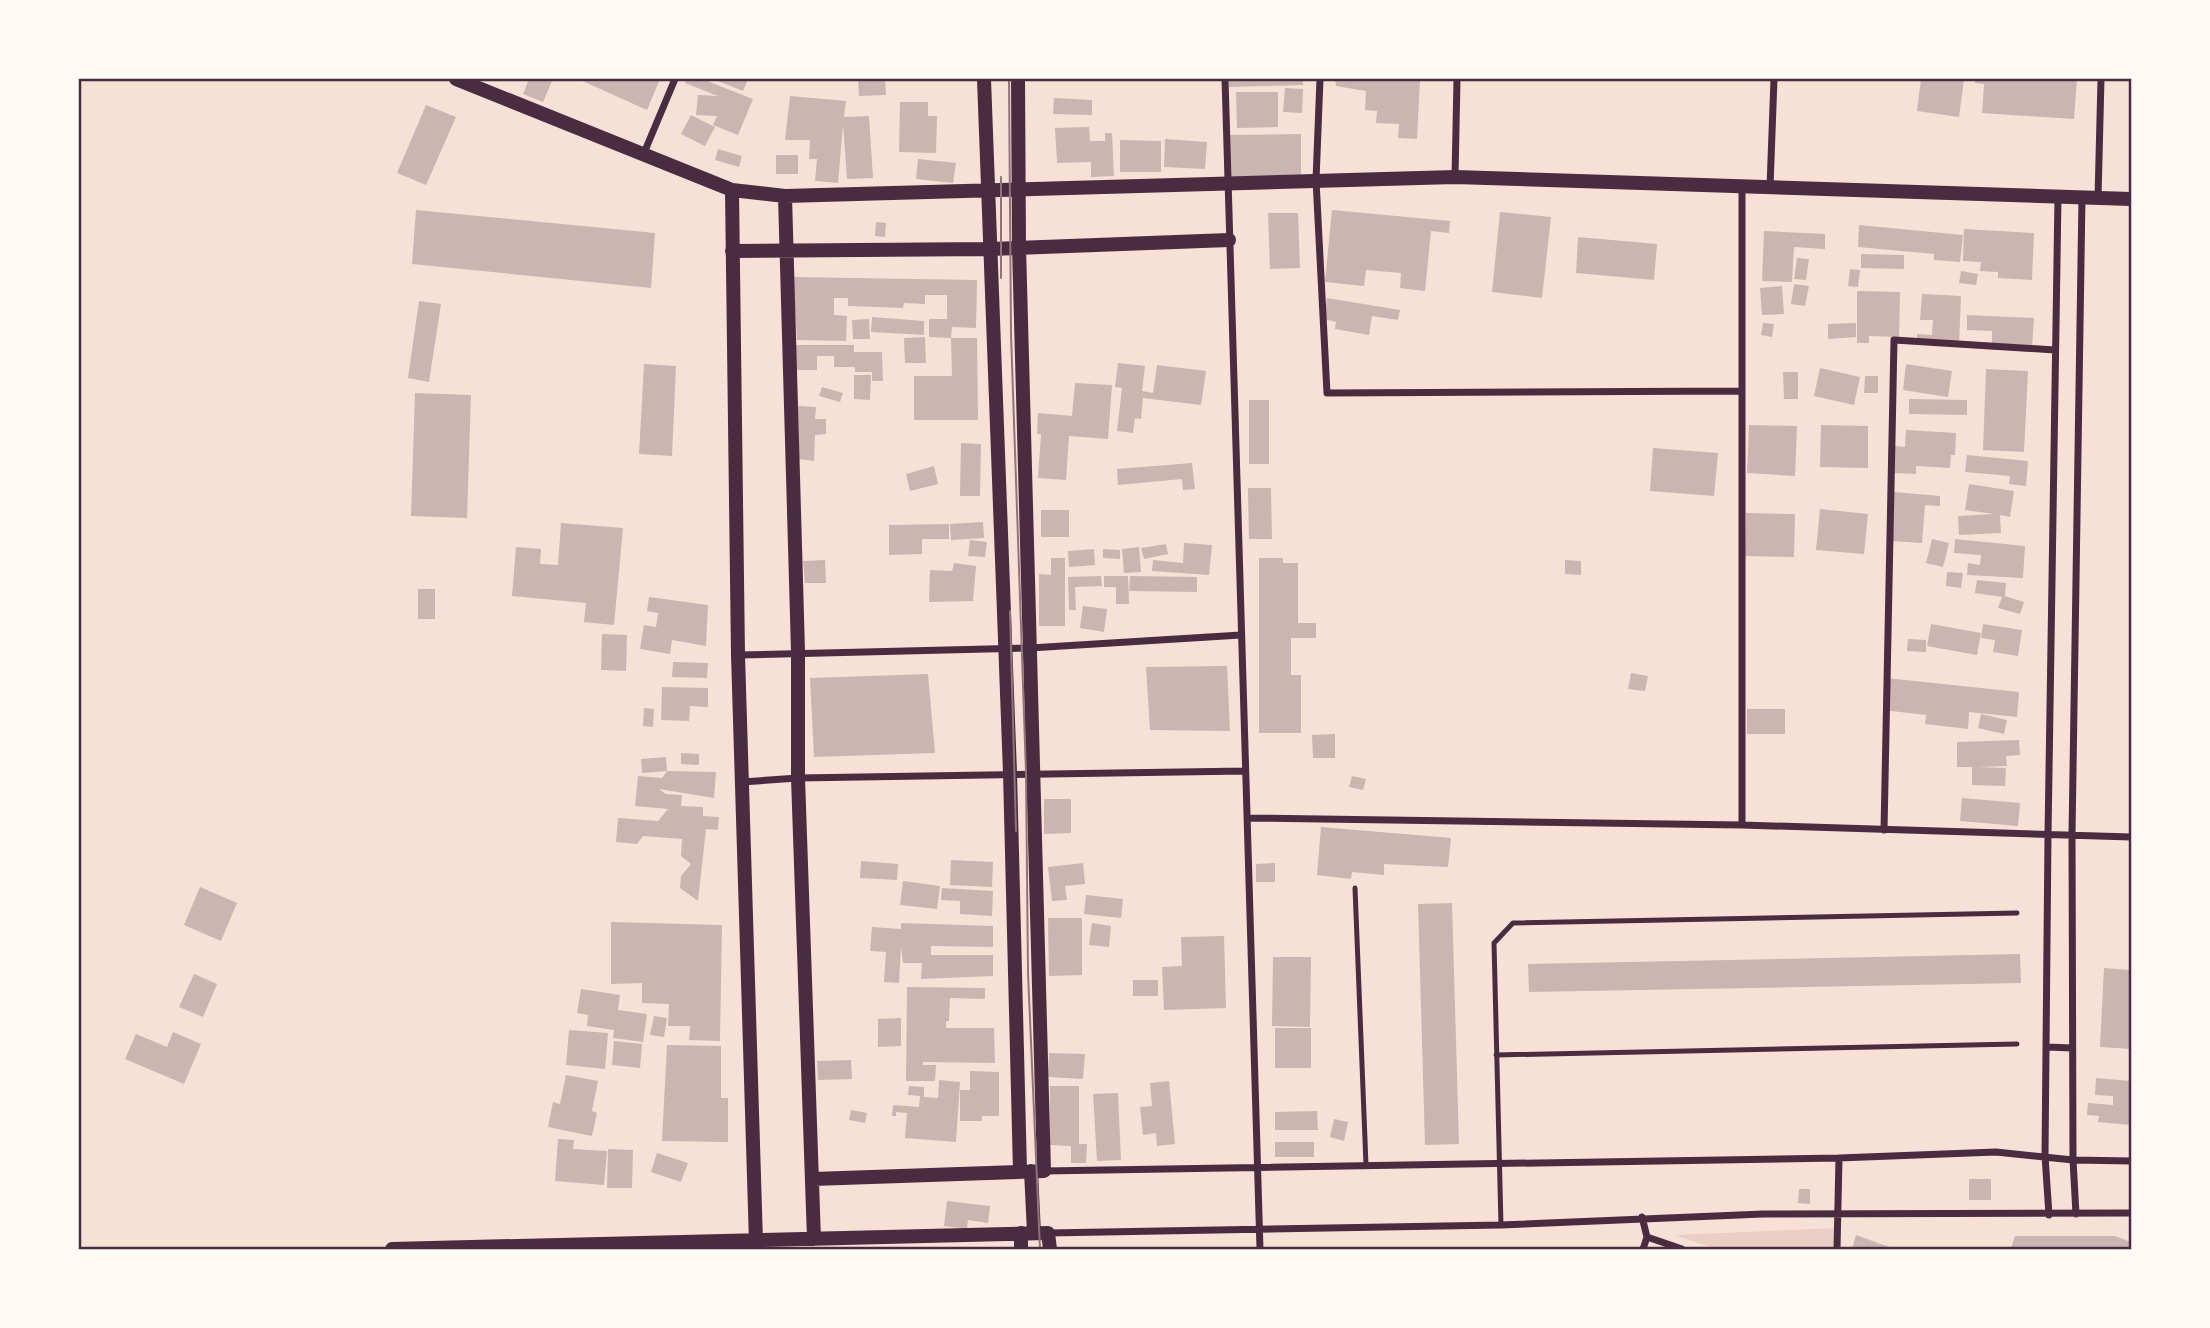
<svg xmlns="http://www.w3.org/2000/svg" width="2210" height="1328" viewBox="0 0 2210 1328" font-family="'PT Sans',sans-serif">
<rect width="100%" height="100%" fill="#f7e1d7"/>
<!-- green -->
<path fill="#ebcfc5" d="M1835,1228L1834,1249H1716L1675,1235Z"/>
<!-- building -->
<path fill="#ccb4b1" d="M529,79L552,81L543,102L523,94Z
M578,79H660L647,110Z
M687,79H702L753,99L738,135L713,125L717,116L696,115L698,95L718,96L685,83Z
M713,79H748L743,91Z
M858,79H885L886,95L859,96Z
M1228,79H1303V85L1229,87Z
M1335,79H1420L1417,139L1398,138L1399,124L1376,123L1377,111L1365,110L1366,91L1336,86Z
M1921,79H1964L1959,117L1917,111Z
M1975,79H2077L2074,119L1982,113L1984,84L1975,83Z
M1285,88L1303,89L1302,113L1283,112Z
M1236,92H1278V127L1237,128Z
M790,96L846,101L844,117L869,116L873,178L847,179L843,125L838,183L815,181L817,159H809L810,140H785Z
M1054,98L1092,100V115L1053,114Z
M900,102H928V116H937L936,153L899,152Z
M426,105L456,117L426,185L397,173Z
M691,115L715,127L705,146L681,134Z
M1089,127L1090,141H1105V133H1112L1114,176L1091,177V162L1057,163L1055,128Z
M1301,134V180L1228,181L1227,135Z
M1165,139L1207,142L1205,169L1164,167Z
M1120,140L1161,141V172H1120Z
M718,149L742,156L739,167L715,160Z
M776,155H798V174H776Z
M918,159L956,163L953,183L916,179Z
M416,210L655,233L651,288L412,264Z
M1332,210L1450,221L1449,233L1431,231L1425,291L1400,288L1401,273L1366,270L1364,286L1325,282Z
M1500,212L1551,217L1542,298L1492,292Z
M1268,213H1298L1300,268L1270,269Z
M876,222L886,223L885,237L875,236Z
M1859,225L1963,235L1960,262L1934,260V254L1858,247Z
M1964,229L2034,233L2032,280L1998,278V272L1980,271L1981,262L1963,261Z
M1764,231L1825,234V249L1794,247L1792,282L1762,281Z
M1578,237L1657,244L1654,280L1576,273Z
M1861,254L1904,255V269L1861,268Z
M1797,258L1809,259L1806,280L1794,279Z
M1850,269L1860,270L1858,287L1848,286Z
M1961,271L1978,274L1976,285L1959,283Z
M793,277L977,280L976,328L952,327L951,338L929,337V319H947V295H925V304L904,303L903,308L848,306V298H834V315L847,316L846,341L797,340Z
M1794,284L1809,286L1805,306L1791,304Z
M1782,286L1784,314L1762,315L1760,288Z
M1857,291L1900,292L1899,337L1869,336V343H1857Z
M1922,294L1961,296L1959,346L1917,343V334L1932,335L1933,320H1920Z
M1327,298L1400,310L1398,320L1372,316L1369,335L1335,329L1336,322L1324,319Z
M419,301L441,304L429,382L408,378Z
M1967,315L2034,318L2032,348L1992,346V331L1967,330Z
M872,317L924,321V335L871,332Z
M869,319L870,339H853L852,320Z
M1763,323L1774,324L1772,337L1761,335Z
M1856,323V337L1828,339V324Z
M925,337L926,363H905L904,338Z
M951,338H977L978,420H914V376H952Z
M792,345H854V352H882L883,381H872V372H855V367H834V356H817V370H793Z
M1118,363L1145,366L1142,391L1153,393L1157,365L1206,371L1201,405L1143,398L1141,419L1135,418L1133,433L1117,431L1122,388L1115,387Z
M644,364L676,366L672,456L639,454Z
M1906,364L1952,371L1948,397L1903,390Z
M1820,368L1860,377L1854,405L1814,396Z
M1986,369L2028,371L2024,452L1983,450Z
M1783,372H1798V399H1784Z
M854,375H871L870,400L854,399Z
M1865,376H1878V393H1864Z
M1075,383L1112,385L1108,439L1069,436L1066,480L1038,478L1041,434H1037L1038,413L1072,416Z
M822,387L843,393L840,402L819,396Z
M415,393L471,395L467,518L411,516Z
M1909,399L1967,400V415L1909,414Z
M1249,400H1269V464H1249Z
M798,406L816,407L815,419H826V434L815,435L814,461L799,459Z
M1749,425L1797,426L1795,476L1747,473Z
M1821,425L1868,426V468L1820,467Z
M1906,430L1956,433L1955,455H1951L1950,468L1916,466V474L1894,473L1895,446L1905,447Z
M961,443L981,444L980,496H960Z
M1653,448L1718,453L1714,496L1650,491Z
M1967,455L2028,461L2026,486L2009,484L2010,476L1965,472Z
M1192,463L1195,489L1183,490L1182,479L1118,485L1117,469Z
M934,466L938,484L910,491L906,474Z
M1969,484L2014,491L2010,517L2000,515L2001,533L1959,535L1958,516L1994,514L1965,510Z
M1248,488H1271L1272,539H1249Z
M1894,492L1940,496V506L1925,505L1922,543L1891,541Z
M1820,509L1868,514L1864,554L1816,550Z
M1041,510H1069V537H1041Z
M1746,513L1795,514L1794,557L1745,556Z
M983,522L984,538L951,540L950,524Z
M561,523L623,528L614,625L584,622L586,603L512,596L516,547L541,549L540,564L558,565Z
M949,524V539H922V554L889,555V525Z
M1932,539L1949,543L1943,567L1926,563Z
M1955,539L2025,546L2023,578L1967,575L1968,563L1980,565L1981,555L1954,553Z
M970,540L987,542L985,557L968,556Z
M1184,543L1212,545L1209,575L1152,571L1153,560L1183,563Z
M1166,544L1168,554L1144,559L1141,548Z
M1139,547L1141,572L1124,573L1122,549Z
M1094,549L1095,565L1069,567L1068,551Z
M1103,549L1120,550V559L1103,558Z
M1051,558H1065V626H1039V574L1051,575Z
M1259,558H1283V563H1298V623H1316V638H1291V675H1301V733H1259Z
M825,560L826,583H805L803,561Z
M1565,560L1581,561V575L1565,574Z
M954,563L976,566L973,601L929,602L930,570L952,571Z
M1947,572L1963,573L1961,588L1946,586Z
M1101,576L1102,586L1075,587L1076,610H1069L1068,577Z
M1104,576H1128L1129,604H1116V587H1104Z
M1130,576L1197,577V592L1129,591Z
M1977,580L2006,583L2005,596L2024,602L2020,614L1998,608L2002,597L1975,593Z
M418,589H435V619H418Z
M649,597L708,605L706,646L672,640L670,654L640,649L644,625L656,627L658,613L647,611Z
M1083,606L1107,609L1104,632L1080,628Z
M1931,624L1981,633L1977,655L1927,646Z
M1983,624L2022,630L2018,656L1993,652L1995,640L1981,638Z
M602,634L627,635L626,671L601,670Z
M1908,639L1926,640V652L1907,651Z
M673,662L708,663L707,678L672,677Z
M1227,666L1230,731L1150,730L1146,667Z
M1631,673L1648,676L1645,691L1628,689Z
M928,674L935,753L814,757L810,678Z
M1886,678L2019,692L2017,717L1969,712L1968,729L1925,724L1926,715L1883,710Z
M662,687L708,688V707L690,706L689,721L661,720Z
M644,708L654,709L653,727L643,726Z
M1747,709H1785V734H1747Z
M1981,714L2007,720L2004,734L1978,728Z
M1335,734V758H1313L1312,735Z
M2019,740L2020,755L2006,756L2007,766L1977,767L2006,768L2005,786L1972,785V767H1957V742Z
M681,753L699,754V765L681,764Z
M666,757L667,771L716,772L714,798L659,789L666,794L682,795L681,806L703,807V816L719,817L718,830L706,829L698,901L680,888L681,876L691,864L681,856L682,839L643,836L637,844L616,842L618,818L658,821L668,809L635,806L638,776L662,778L667,771L642,773L641,759Z
M1352,776L1366,779L1363,790L1349,787Z
M1962,798L2020,803L2018,826L1960,821Z
M1044,799H1071V833L1044,834Z
M1321,827L1451,838L1448,867L1384,864V875L1352,872L1351,879L1317,875Z
M951,860L993,862L992,887L950,885Z
M861,861L898,864L897,880L860,878Z
M1083,863L1085,884L1065,886L1067,900L1052,901L1048,867Z
M1275,863V882H1256V864Z
M903,881L940,886L937,909L900,905Z
M200,887L237,903L221,941L184,925Z
M942,888L993,891L992,916L960,914V901L941,900Z
M1086,895L1123,899L1121,918L1084,914Z
M1452,903L1459,1144L1425,1145L1418,904Z
M1048,918H1082V975L1049,976Z
M611,922L722,925L720,1041L689,1040L690,1026H668L669,1004L642,1003V983L611,984Z
M901,923L993,926V947L931,946V955H993V976L921,979L922,963H903L901,946L899,983L884,982L886,952L870,951L872,927L901,929Z
M1092,923L1111,926L1109,947L1089,945Z
M1224,936L1226,1008L1164,1010L1162,967L1182,966L1181,937Z
M2020,954L2021,983L1529,992L1528,964Z
M1273,957H1311L1310,1027L1272,1026Z
M2104,968L2131,970V1049L2100,1047Z
M194,974L217,984L203,1017L179,1007Z
M1133,980H1158V996H1133Z
M907,987L985,988V999L950,998L949,1021H946V1028H994L995,1063L923,1062V1065H936L935,1081H906Z
M581,989L620,995L618,1010L647,1014L643,1042L613,1038L614,1030L587,1026L588,1015L577,1013Z
M654,1016L667,1018L664,1037L650,1035Z
M901,1018V1046L878,1047V1019Z
M1275,1028H1311V1068H1275Z
M569,1030L608,1033L605,1069L566,1065Z
M173,1032L201,1044L184,1084L125,1059L136,1034L167,1047Z
M614,1041L642,1044L640,1068L612,1065Z
M667,1045L721,1046V1098H728V1142L662,1141Z
M1049,1053L1085,1054L1083,1079L1048,1077Z
M851,1060L852,1079L818,1080L817,1061Z
M970,1071L999,1072V1116H982V1121H960V1090H970Z
M566,1075L598,1081L592,1111L597,1113L592,1136L548,1127L553,1102L560,1104Z
M2096,1078L2131,1081V1125L2098,1122L2099,1116L2087,1115L2088,1103L2113,1105V1096L2095,1095Z
M939,1080L960,1082L956,1142L905,1138L907,1113L896,1112V1116H892L893,1105L919,1107L920,1096L908,1095L909,1086L924,1087V1097L938,1098Z
M1169,1081L1175,1144L1157,1146L1156,1133L1143,1135L1140,1107L1152,1106L1150,1083Z
M1050,1086H1079V1144H1087L1086,1163H1071V1146L1050,1145Z
M1118,1093L1121,1160L1097,1161L1093,1094Z
M851,1110L867,1113L865,1123L849,1120Z
M1317,1111L1318,1130H1275V1112Z
M1334,1119L1348,1122L1344,1141L1330,1137Z
M558,1139L574,1140L573,1149L607,1151L604,1185L555,1181Z
M1275,1142H1314V1157H1275Z
M608,1149L633,1150L632,1188H607Z
M657,1153L688,1163L681,1182L651,1172Z
M1969,1179H1991V1200H1969Z
M1799,1189H1810V1204L1798,1203Z
M947,1201L990,1206L988,1223L968,1220L967,1229L944,1226Z
M1856,1235L1895,1249H1852Z
M2015,1236H2115L2131,1242V1249H2011Z"/>
<g fill="none" stroke-linecap="round" stroke-linejoin="round">
<!-- service -->
<path stroke="#4a2c40" stroke-width="5" d="M1355,888L1366,1165
M1496,1055L2017,1044
M1501,1225L1494,943L1513,923L2017,913"/>
<!-- minor -->
<path stroke="#4a2c40" stroke-width="7" d="M1225,79L1260,1249
M1320,79L1316,180L1327,393L1741,391
M644,153L675,79
M1455,177L1457,79
M1742,187V825
M1770,187L1774,79
M2098,198L2101,79
M738,655L1030,648L1241,635
M742,782L798,778L1245,771
M1247,818L1742,825L2131,837
M1884,830L1894,340L2055,350
M2047,1047L2072,1048
M1044,1171L1839,1158L1996,1152L2073,1160L2131,1161
M2076,1214L2073,1160L2072,835L2082,198
M2049,1215L2045,1156L2048,835L2058,197
M1642,1217L1647,1237L1682,1249
M1048,1233L1501,1225L1763,1214L2131,1213
M1643,1249L1647,1237
M1837,1249L1839,1158"/>
<!-- secondary -->
<path stroke="#4a2c40" stroke-width="14" d="M456,79L732,190L785,196L1455,177L2131,199
M984,79L1010,773L1020,1171
M732,190L738,655L756,1242
M785,196L798,651V778L814,1239
M732,251L990,249L1229,240
M1031,1171L1034,1233
M813,1179L1044,1171L1019,247L1018,79
M392,1249L1048,1233L1050,1249
M1021,1249V1233"/>
<!-- tram -->
<path stroke="#8f747c" stroke-width="2" d="M1009,79L1011,334L1026,773L1028,973L1040,1249
M1001,177V278
M1010,611L1016,831"/>
</g>
<!-- border -->
<rect width="2210" height="1328" fill="none" stroke="#fffaf5" stroke-width="161"/>
<rect x="80" y="80" width="2050" height="1168" fill="none" stroke="#4a2c40" stroke-width="2.5"/>
</svg>
